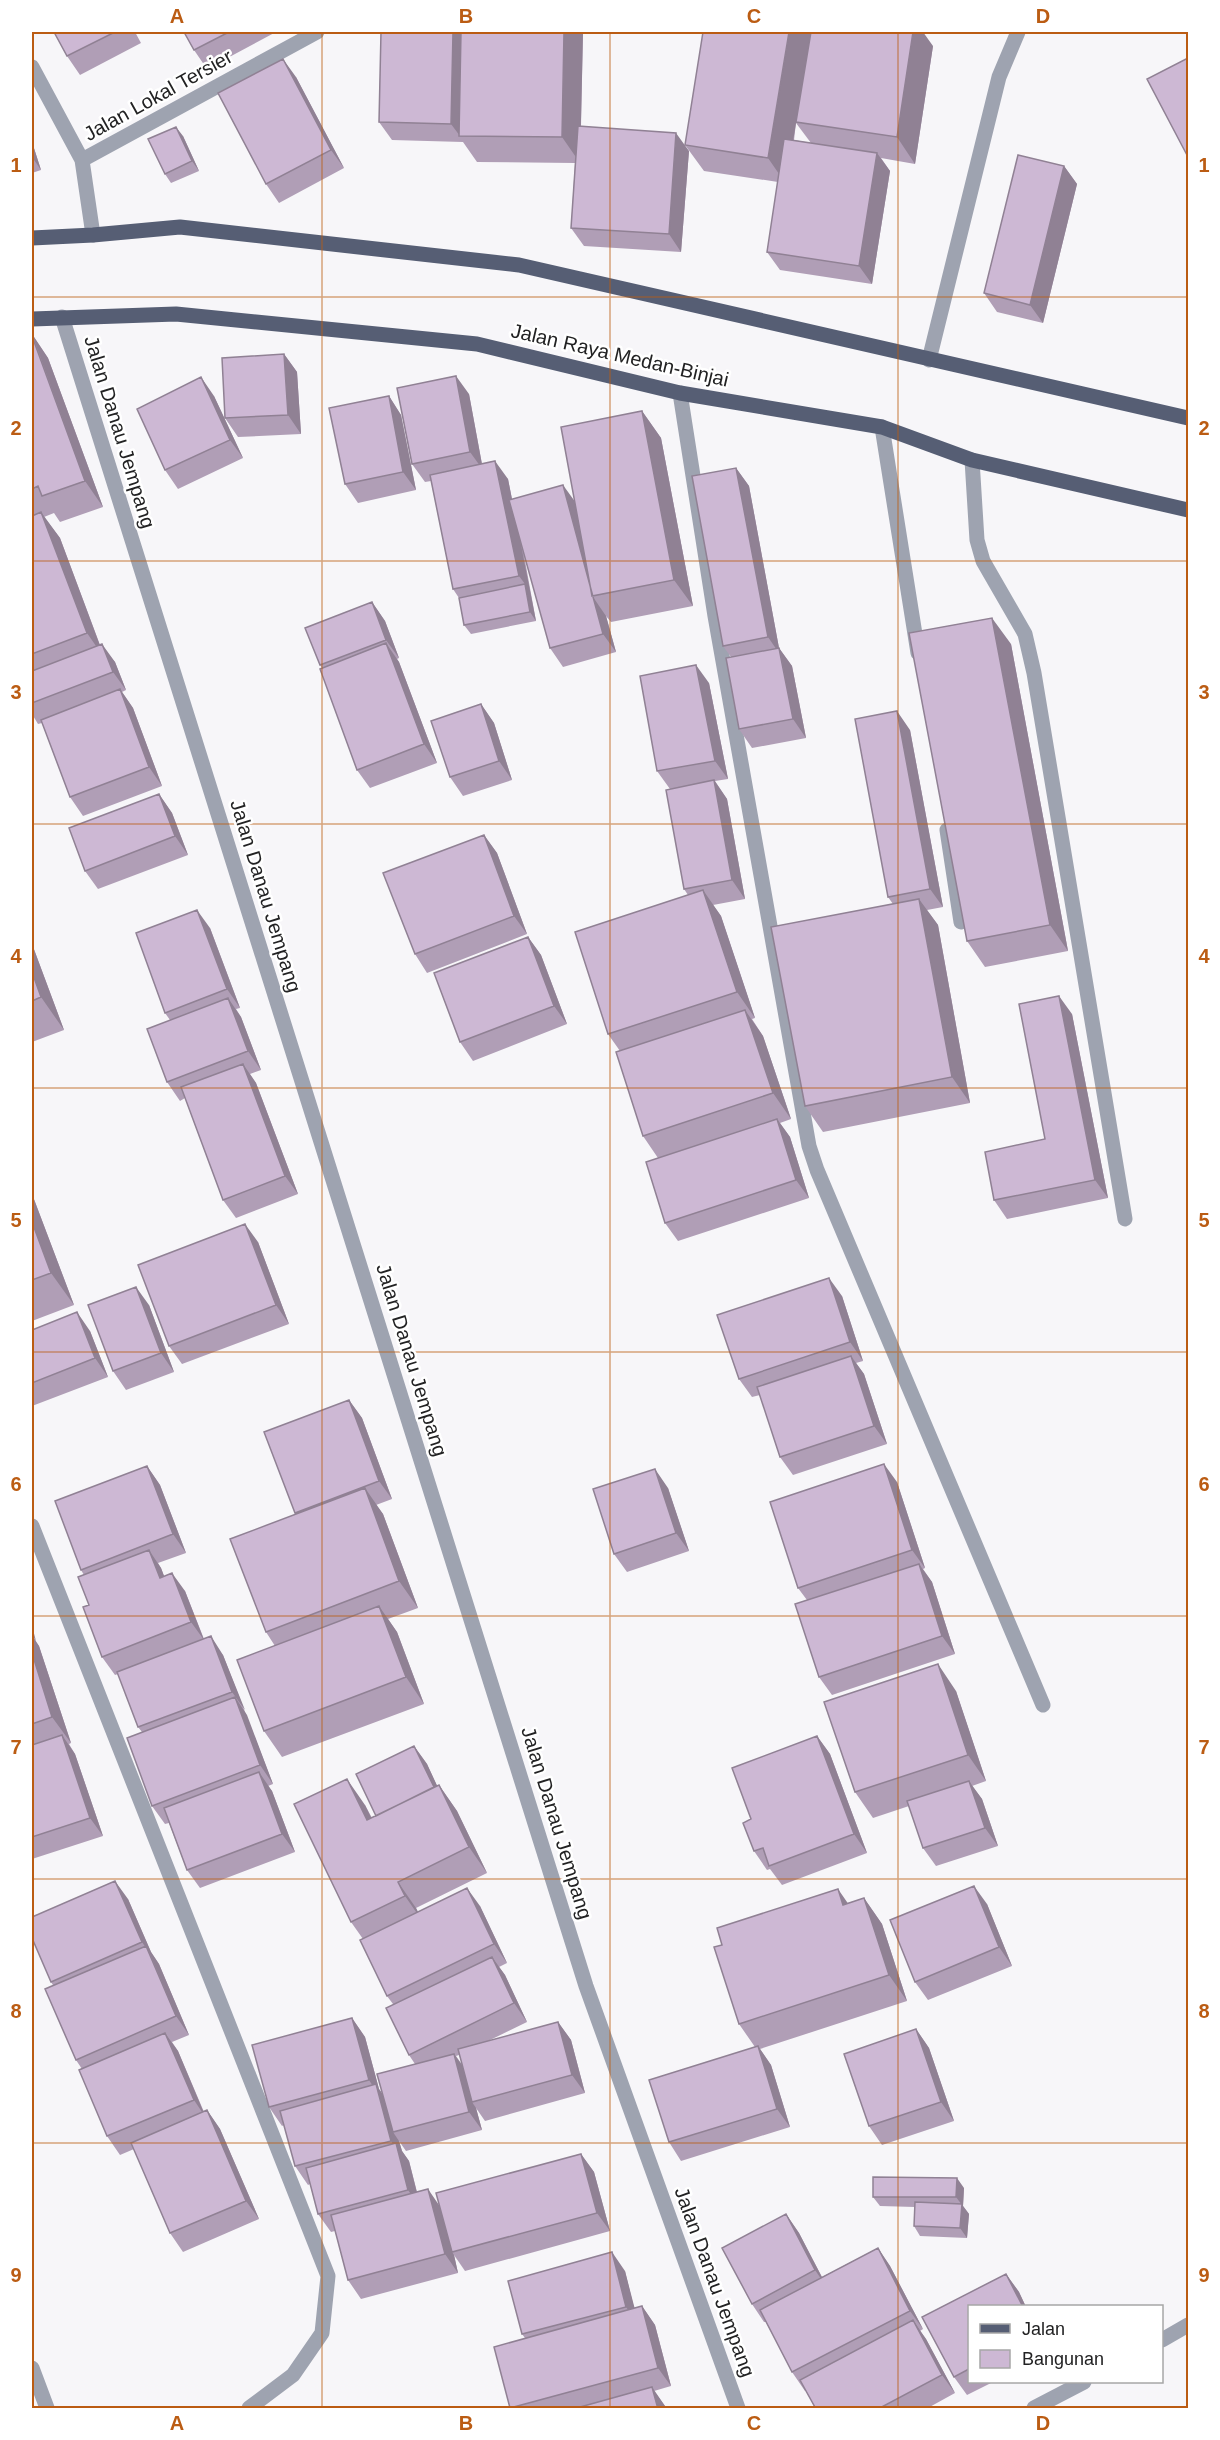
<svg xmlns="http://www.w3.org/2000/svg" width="1220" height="2440" viewBox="0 0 1220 2440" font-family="Arial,sans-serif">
<rect width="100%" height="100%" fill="#f7f6f9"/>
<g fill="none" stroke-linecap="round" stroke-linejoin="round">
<!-- lane -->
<path stroke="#9ea3b0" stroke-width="15" d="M882,427L918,653
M972,460L977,540L983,561L1025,634L1034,673L1125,1219
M947,830L961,922"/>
<!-- street -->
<path stroke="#9ea3b0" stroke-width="15" d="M32,67L82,160L93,235
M82,160L317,32
M62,317L586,1986L738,2408
M929,360L999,77L1018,32
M680,393L715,616L809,1146L817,1170L1043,1705
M32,1526L328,2276L322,2333L293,2375L249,2408
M1162,2340L1188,2325
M32,2368L47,2408
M1034,2408L1084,2382"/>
<!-- primary -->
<path stroke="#565e74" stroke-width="15" d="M32,238L93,235L180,227L519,265L1188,418
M32,319L176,314L477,344L680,393L882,427L972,460L1188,510"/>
</g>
<!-- wall -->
<path fill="#b09eb6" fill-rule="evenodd" d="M54,32H135L141,43L80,75L67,56Z
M184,32H276L207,69L194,50Z
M381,32H583L581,126L689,151L681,252L584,246L571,228L575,163L477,162L463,142L392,140L379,122Z
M933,46L915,164L881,158L890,171L872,284L780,270L767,252L778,182L704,171L685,145ZM796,123L811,143L794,140Z
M296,77L344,168L279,203L266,184Z
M183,136L199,171L171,183L165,174Z
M32,142L41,170L32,173Z
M1064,166L1077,184L1043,323L997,312L984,293Z
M32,334L48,358L103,507L60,522L54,513L44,517L60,538L100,645L115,662L126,690L122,692L133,708L162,786L83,816L70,797L42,723L38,724L32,714Z
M284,354L297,372L301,434L238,437L225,418Z
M469,394L482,464L508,479L512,499L575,502L642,411L661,438L693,606L611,622L606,616L616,652L563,667L550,648L522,544L536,621L471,634L464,625L459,598L453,589L431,481L425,482L412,464Z
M214,396L243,458L178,489L165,470Z
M389,396L401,415L416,490L358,503L345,484Z
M736,468L749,486L779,648L792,666L806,738L752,748L739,729L731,657L723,646Z
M372,602L385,621L399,658L397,659L399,662L437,763L370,788L357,770L322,668L320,665Z
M1011,644L1068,951L985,967L967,941Z
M709,683L728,779L715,781L727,799L745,899L713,905L721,916L755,1018L752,1019L763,1036L791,1119L780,1123L790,1137L809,1198L678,1241L665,1223L658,1158L643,1136L620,1051L608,1034L688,895L684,889L670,789L657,771Z
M481,704L494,723L512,780L463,796L450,777Z
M910,730L943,907L927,910L938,925L970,1103L823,1132L805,1106L893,904L888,897Z
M159,794L172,813L188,855L98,889L85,871Z
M484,835L497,853L527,934L427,973L415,954Z
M210,928L240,1008L236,1009L241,1017L261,1070L250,1074L256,1083L298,1194L236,1218L223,1200L185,1098L180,1101L167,1082L170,1020L165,1013Z
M528,937L541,955L567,1024L473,1061L460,1042Z
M32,944L64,1030L32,1042Z
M1072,1014L1108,1198L1007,1219L994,1200L1045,1139Z
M32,1194L74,1305L32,1321Z
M258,1242L289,1324L182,1364L169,1346Z
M842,1296L863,1361L856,1363L864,1374L887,1444L793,1475L780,1457L760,1395L752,1397L739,1379Z
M149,1305L174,1372L126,1390L113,1371Z
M32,1330L90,1331L108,1377L32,1406Z
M349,1400L362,1418L392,1499L376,1505L383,1514L418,1608L388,1619L397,1632L424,1704L282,1757L264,1731L275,1646L266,1632L296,1514L295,1513Z
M147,1466L160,1485L186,1553L158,1563L161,1568L164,1576L185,1591L204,1639L223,1655L273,1784L268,1786L272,1791L295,1852L200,1888L187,1870L169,1823L165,1824L152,1806L142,1732L138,1727L118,1674L115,1675L102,1657L89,1605L84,1575L81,1570Z
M897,1482L925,1568L923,1569L932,1582L955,1654L832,1695L819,1677L807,1600L798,1588Z
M668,1488L689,1551L627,1572L614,1554Z
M32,1626L35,1641L39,1646L71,1743L69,1744L75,1754L103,1836L32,1859Z
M956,1691L986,1781L972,1786L982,1799L998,1846L936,1866L923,1848L909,1806L873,1818L855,1792Z
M817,1736L830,1754L867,1853L782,1885L770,1869L767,1870L754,1851L751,1819Z
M414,1746L427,1764L437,1786L439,1785L457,1811L487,1873L416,1908L418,1912L480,1906L507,1963L499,1967L505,1975L527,2022L488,2041L558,2022L571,2040L585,2093L485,2121L476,2108L482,2130L406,2151L399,2141L402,2151L409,2161L417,2192L439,2205L581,2154L594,2172L610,2231L465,2271L454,2255L458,2273L361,2299L348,2280L335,2231L331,2232L318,2214L310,2184L308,2185L295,2166L284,2125L282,2126L269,2107L352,2018L365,2037L379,2089L383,2095L415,2064L409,2055L393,2004L387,1996L363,1939L351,1922L365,1805L372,1818L376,1816ZM459,2055L463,2066L456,2056Z
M864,1898L882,1924L907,2001L760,2049L771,2065L790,2127L681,2161L669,2142L755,2047L739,2024L848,1903Z
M128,1899L151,1952L159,1964L189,2035L172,2042L178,2051L204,2112L207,2110L220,2129L259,2219L183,2252L170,2233L134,2149L120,2155L107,2136L82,2069L76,2060L53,1985L51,1982Z
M987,1904L1012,1966L928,2000L915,1982Z
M916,2029L929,2048L954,2121L882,2145L869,2126Z
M964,2188L963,2206L969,2214L967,2238L920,2236L914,2226L915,2207L880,2206L873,2197Z
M786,2214L799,2233L822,2277L878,2248L890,2266L923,2329L920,2331L926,2339L955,2393L926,2409H816L806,2391H805L792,2372L766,2322H764L752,2304Z
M625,2271L634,2308L642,2306L655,2325L671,2386L654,2391L665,2406L666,2409H511L525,2338L522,2334Z
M1006,2274L1019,2292L1026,2307H969V2382H993L967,2395L954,2377L922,2317Z"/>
<!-- shaded-wall -->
<path fill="#908194" d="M453,32H463L460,136L451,124Z
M564,32H583L580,163L562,137Z
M789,32H811L786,184L768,158Z
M913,32H923L933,46L915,164L897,137Z
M283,59L296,77L344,168L331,150Z
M176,127L183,136L199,171L192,161Z
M676,133L689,151L681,252L669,234Z
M32,142L41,170L32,157Z
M877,153L890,171L872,284L859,266Z
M1064,166L1077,184L1043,323L1030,305Z
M32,334L48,358L103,507L85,481Z
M284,354L297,372L301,434L288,415Z
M456,376L469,394L483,470L470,452Z
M201,377L214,396L243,458L230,440Z
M389,396L401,415L416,490L403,472Z
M642,411L661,438L693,606L674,580Z
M495,461L508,479L536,621L530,612L525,584L519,576Z
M736,468L749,486L779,648L792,666L806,738L793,719L781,656L768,637Z
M563,485L576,503L593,596Z
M41,512L60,538L105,659L87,633Z
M593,597L606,616L616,652L603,634Z
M372,602L385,621L399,658L386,640Z
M992,618L1011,644L1068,951L1050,925Z
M386,643L399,662L437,763L424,744Z
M102,644L115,662L126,690L113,672Z
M696,665L709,683L728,779L715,761Z
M120,689L133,708L162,786L149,767Z
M481,704L494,723L512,780L499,761Z
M897,711L910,730L943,907L930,889Z
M714,780L727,799L745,899L732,880Z
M159,794L172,813L188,855L175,836Z
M484,835L497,853L527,934L514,916Z
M703,890L721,916L755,1018L737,992Z
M919,899L938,925L970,1103L952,1077Z
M197,910L210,928L240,1008L227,989Z
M528,937L541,955L567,1024L554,1006Z
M32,944L64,1030L41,997L32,972Z
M1059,996L1072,1014L1108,1198L1095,1180Z
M228,998L241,1017L261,1070L248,1051Z
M745,1010L763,1036L791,1119L773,1093Z
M243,1064L256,1083L298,1194L285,1176Z
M777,1119L790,1137L809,1198L796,1180Z
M32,1194L74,1305L51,1273L32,1222Z
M245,1224L258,1242L289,1324L276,1305Z
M829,1278L842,1296L863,1361L850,1342Z
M136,1287L149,1305L174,1372L161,1353Z
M77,1312L90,1331L108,1377L95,1358Z
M851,1356L864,1374L887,1444L874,1426Z
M349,1400L362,1418L392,1499L379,1481Z
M884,1464L897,1482L925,1568L912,1550Z
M147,1466L160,1485L186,1553L173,1534Z
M655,1469L668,1488L689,1551L676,1533Z
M365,1488L383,1514L418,1608L399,1581Z
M149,1550L161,1568L172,1597L160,1578Z
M919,1564L932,1582L955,1654L942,1636Z
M172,1573L185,1591L204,1640L191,1622Z
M379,1606L397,1632L424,1704L406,1677Z
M32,1626L36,1641L32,1634Z
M32,1635L39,1646L71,1743L52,1717L32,1653Z
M211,1636L223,1655L245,1710L232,1692Z
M938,1664L956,1691L986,1781L968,1755Z
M235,1697L247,1715L273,1784L260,1765Z
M62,1735L75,1754L103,1836L90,1818Z
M817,1736L830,1754L867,1853L854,1834Z
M414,1746L427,1764L448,1809L435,1791Z
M259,1772L272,1791L295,1852L282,1834Z
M347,1779L365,1805L385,1846L367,1820Z
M969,1781L982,1799L998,1846L985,1828Z
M439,1785L457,1811L487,1873L469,1847Z
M115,1881L128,1899L151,1952L159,1964L189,2035L176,2016L150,1954L142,1942Z
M398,1882L416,1908L423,1922L405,1896Z
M974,1886L987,1904L1012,1966L999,1947Z
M467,1888L480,1906L507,1963L494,1944Z
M838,1889L856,1915L843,1905Z
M864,1898L882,1924L907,2001L889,1975Z
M492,1957L505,1975L527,2022L514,2003Z
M352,2018L365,2037L379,2089L389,2103L393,2132L399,2141L402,2151L409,2161L421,2209L408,2190L398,2151L391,2141L378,2094L369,2080Z
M558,2022L571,2040L585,2093L572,2075Z
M916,2029L929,2048L954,2121L941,2102Z
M165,2033L178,2051L206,2118L194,2100Z
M758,2046L771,2065L790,2127L777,2109Z
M454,2054L467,2072L472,2102L476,2108L482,2130L469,2112Z
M207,2110L220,2129L259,2219L246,2201Z
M581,2154L594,2172L610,2231L597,2213Z
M957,2178L964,2188L963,2206L969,2214L967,2238L960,2228L962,2205L956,2197Z
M428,2189L441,2208L452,2252L454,2255L458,2273L445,2254Z
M786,2214L799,2233L828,2289L815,2270Z
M878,2248L890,2266L923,2329L910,2311Z
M612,2252L625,2271L639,2325L626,2307Z
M1006,2274L1019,2292L1026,2307H1023Z
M642,2306L655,2325L671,2386L658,2368Z
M913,2320L926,2339L955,2393L942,2375Z
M652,2387L665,2406L666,2409H658Z"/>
<!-- building -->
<path fill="#cdb8d4" stroke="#908194" stroke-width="1.5" d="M54,32H115L67,56Z
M184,32H229L194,50Z
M381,32H453L451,124L379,122Z
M461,32H564L562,137L459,136Z
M703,32H789L768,158L685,145Z
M811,32H913L897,137L796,122Z
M1188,58V157L1147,79Z
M283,59L331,150L266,184L218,93Z
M578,126L676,133L669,234L571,228Z
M176,127L192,161L165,174L148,139Z
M784,139L877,153L859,266L767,252Z
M1018,155L1064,166L1030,305L984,293Z
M32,336L85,481L42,496L38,486L32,489Z
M284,354L288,415L225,418L222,358Z
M456,376L470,452L412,464L397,388Z
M201,377L230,440L165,470L137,409Z
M389,396L403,472L345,484L329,408Z
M642,411L674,580L592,596L561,427Z
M495,461L519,576L453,589L430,475Z
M736,468L768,637L723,646L692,476Z
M563,485L603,634L550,648L509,500Z
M41,512L87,633L32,654V516Z
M525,584L530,612L464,625L459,598Z
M372,602L386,640L320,665L305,628Z
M992,618L1050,925L967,941L909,633Z
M386,643L424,744L357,770L320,669Z
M102,644L113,672L32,703V671Z
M779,648L793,719L739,729L726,658Z
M696,665L715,761L657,771L640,676Z
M120,689L149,767L70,797L41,720Z
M481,704L499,761L450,777L431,721Z
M897,711L930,889L888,897L855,719Z
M714,780L732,880L684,889L666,790Z
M159,794L175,836L85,871L69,828Z
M484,835L514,916L415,954L383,873Z
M703,890L737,992L608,1034L575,932Z
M919,899L952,1077L805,1106L771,927Z
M197,910L227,989L165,1013L136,933Z
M528,937L554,1006L460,1042L434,973Z
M32,972L41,997L32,1001Z
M1059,996L1095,1180L994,1200L985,1152L1045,1139L1019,1004Z
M228,998L248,1051L167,1082L147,1029Z
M745,1010L773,1093L643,1136L616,1052Z
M243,1064L285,1176L223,1200L181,1087Z
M777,1119L796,1180L665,1223L646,1162Z
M32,1222L51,1273L32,1280Z
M245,1224L276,1305L169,1346L138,1265Z
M829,1278L850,1342L739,1379L717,1315Z
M136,1287L161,1353L113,1371L88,1305Z
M77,1312L95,1358L32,1383V1330Z
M851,1356L874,1426L780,1457L757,1387Z
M349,1400L379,1481L295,1513L264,1432Z
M884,1464L912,1550L798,1588L770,1502Z
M147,1466L173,1534L81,1570L55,1501Z
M655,1469L676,1533L614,1554L593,1489Z
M365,1488L399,1581L266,1632L230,1539Z
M149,1550L160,1578L172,1573L191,1622L102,1657L83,1607L89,1605L78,1577Z
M919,1564L942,1636L819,1677L795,1604Z
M379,1606L406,1677L264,1731L237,1660Z
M211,1636L232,1692L138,1727L117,1672Z
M32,1653L52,1717L32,1724Z
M938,1664L968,1755L855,1792L824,1702Z
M235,1697L260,1765L152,1806L127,1738Z
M62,1735L90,1818L32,1837V1745Z
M817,1736L854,1834L769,1866L763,1848L754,1851L743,1823L751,1819L732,1768Z
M414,1746L434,1787L376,1816L356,1774Z
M259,1772L282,1834L187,1870L164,1808Z
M347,1779L367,1820L439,1785L469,1847L398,1882L405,1896L351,1922L294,1804Z
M969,1781L985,1828L923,1848L907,1801Z
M115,1881L142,1942L51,1982L32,1938V1917Z
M974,1886L999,1947L915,1982L890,1920Z
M467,1888L494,1944L387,1996L360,1940Z
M838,1889L843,1905L864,1898L889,1975L739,2024L714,1947L722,1945L717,1928Z
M146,1946L176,2016L76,2060L45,1989Z
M492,1957L514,2003L409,2055L386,2008Z
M352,2018L369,2080L269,2107L252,2045Z
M558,2022L572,2075L472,2102L458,2049Z
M916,2029L941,2102L869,2126L844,2054Z
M165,2033L194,2100L107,2136L79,2070Z
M758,2046L777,2109L669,2142L649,2080Z
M454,2054L469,2112L393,2132L377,2074Z
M376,2084L391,2141L295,2166L280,2111Z
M207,2110L246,2201L170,2233L131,2143Z
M396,2143L408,2190L318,2214L306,2168Z
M581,2154L597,2213L452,2252L436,2193Z
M873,2177L957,2178L956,2197H873Z
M428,2189L445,2254L348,2280L331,2215Z
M915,2202L962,2204L960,2228L914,2226Z
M786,2214L815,2270L752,2304L722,2248Z
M878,2248L910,2311L792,2372L760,2310Z
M612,2252L626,2307L522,2334L508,2281Z
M1006,2274L1023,2307H969V2369L954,2377L922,2317Z
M642,2306L658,2368L510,2408L494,2347Z
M913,2320L942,2375L878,2409H816L800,2380Z
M652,2387L658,2409H573Z"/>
<!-- grid -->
<path fill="none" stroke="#bb5c13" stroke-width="1.5" stroke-opacity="0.55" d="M322,32V2408M610,32V2408M898,32V2408M32,297H1188M32,561H1188M32,824H1188M32,1088H1188M32,1352H1188M32,1616H1188M32,1879H1188M32,2143H1188"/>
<g text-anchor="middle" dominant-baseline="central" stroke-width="5" stroke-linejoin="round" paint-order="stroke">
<!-- street labels -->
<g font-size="20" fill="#222223" stroke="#fff">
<text transform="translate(158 95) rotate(-29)">Jalan Lokal Tersier</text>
<text transform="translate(620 355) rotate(13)">Jalan Raya Medan-Binjai</text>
<text transform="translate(120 432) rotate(73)">Jalan Danau Jempang</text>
<text transform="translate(266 896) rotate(73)">Jalan Danau Jempang</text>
<text transform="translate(412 1360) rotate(73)">Jalan Danau Jempang</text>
<text transform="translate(557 1823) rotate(73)">Jalan Danau Jempang</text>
<text transform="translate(715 2282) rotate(70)">Jalan Danau Jempang</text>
</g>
</g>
<!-- border -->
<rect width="1220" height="2440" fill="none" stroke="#ffffff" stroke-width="66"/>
<!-- legend -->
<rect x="968" y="2305" width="195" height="78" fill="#ffffff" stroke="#a7a7a7" stroke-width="1.5"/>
<rect x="980" y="2324" width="30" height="9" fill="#565e74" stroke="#a7a7a7" stroke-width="1.5"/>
<text x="1022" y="2335" font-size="18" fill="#222223">Jalan</text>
<rect x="980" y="2350" width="30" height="18" fill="#cdb8d4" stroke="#a7a7a7" stroke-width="1.5"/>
<text x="1022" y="2365" font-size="18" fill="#222223">Bangunan</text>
<rect x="33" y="33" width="1154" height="2374" fill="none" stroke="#bb5c13" stroke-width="2"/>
<g font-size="20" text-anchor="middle" font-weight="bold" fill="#bb5c13">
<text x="177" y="23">A</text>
<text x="466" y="23">B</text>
<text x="754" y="23">C</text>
<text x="1043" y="23">D</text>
<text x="16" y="172">1</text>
<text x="1204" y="172">1</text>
<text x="16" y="435">2</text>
<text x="1204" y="435">2</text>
<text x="16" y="699">3</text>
<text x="1204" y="699">3</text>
<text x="16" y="963">4</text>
<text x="1204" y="963">4</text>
<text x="16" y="1227">5</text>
<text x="1204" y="1227">5</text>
<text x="16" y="1491">6</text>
<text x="1204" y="1491">6</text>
<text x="16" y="1754">7</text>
<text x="1204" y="1754">7</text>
<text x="16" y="2018">8</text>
<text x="1204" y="2018">8</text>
<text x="16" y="2282">9</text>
<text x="1204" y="2282">9</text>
<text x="177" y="2430">A</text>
<text x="466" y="2430">B</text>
<text x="754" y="2430">C</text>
<text x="1043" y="2430">D</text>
</g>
</svg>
